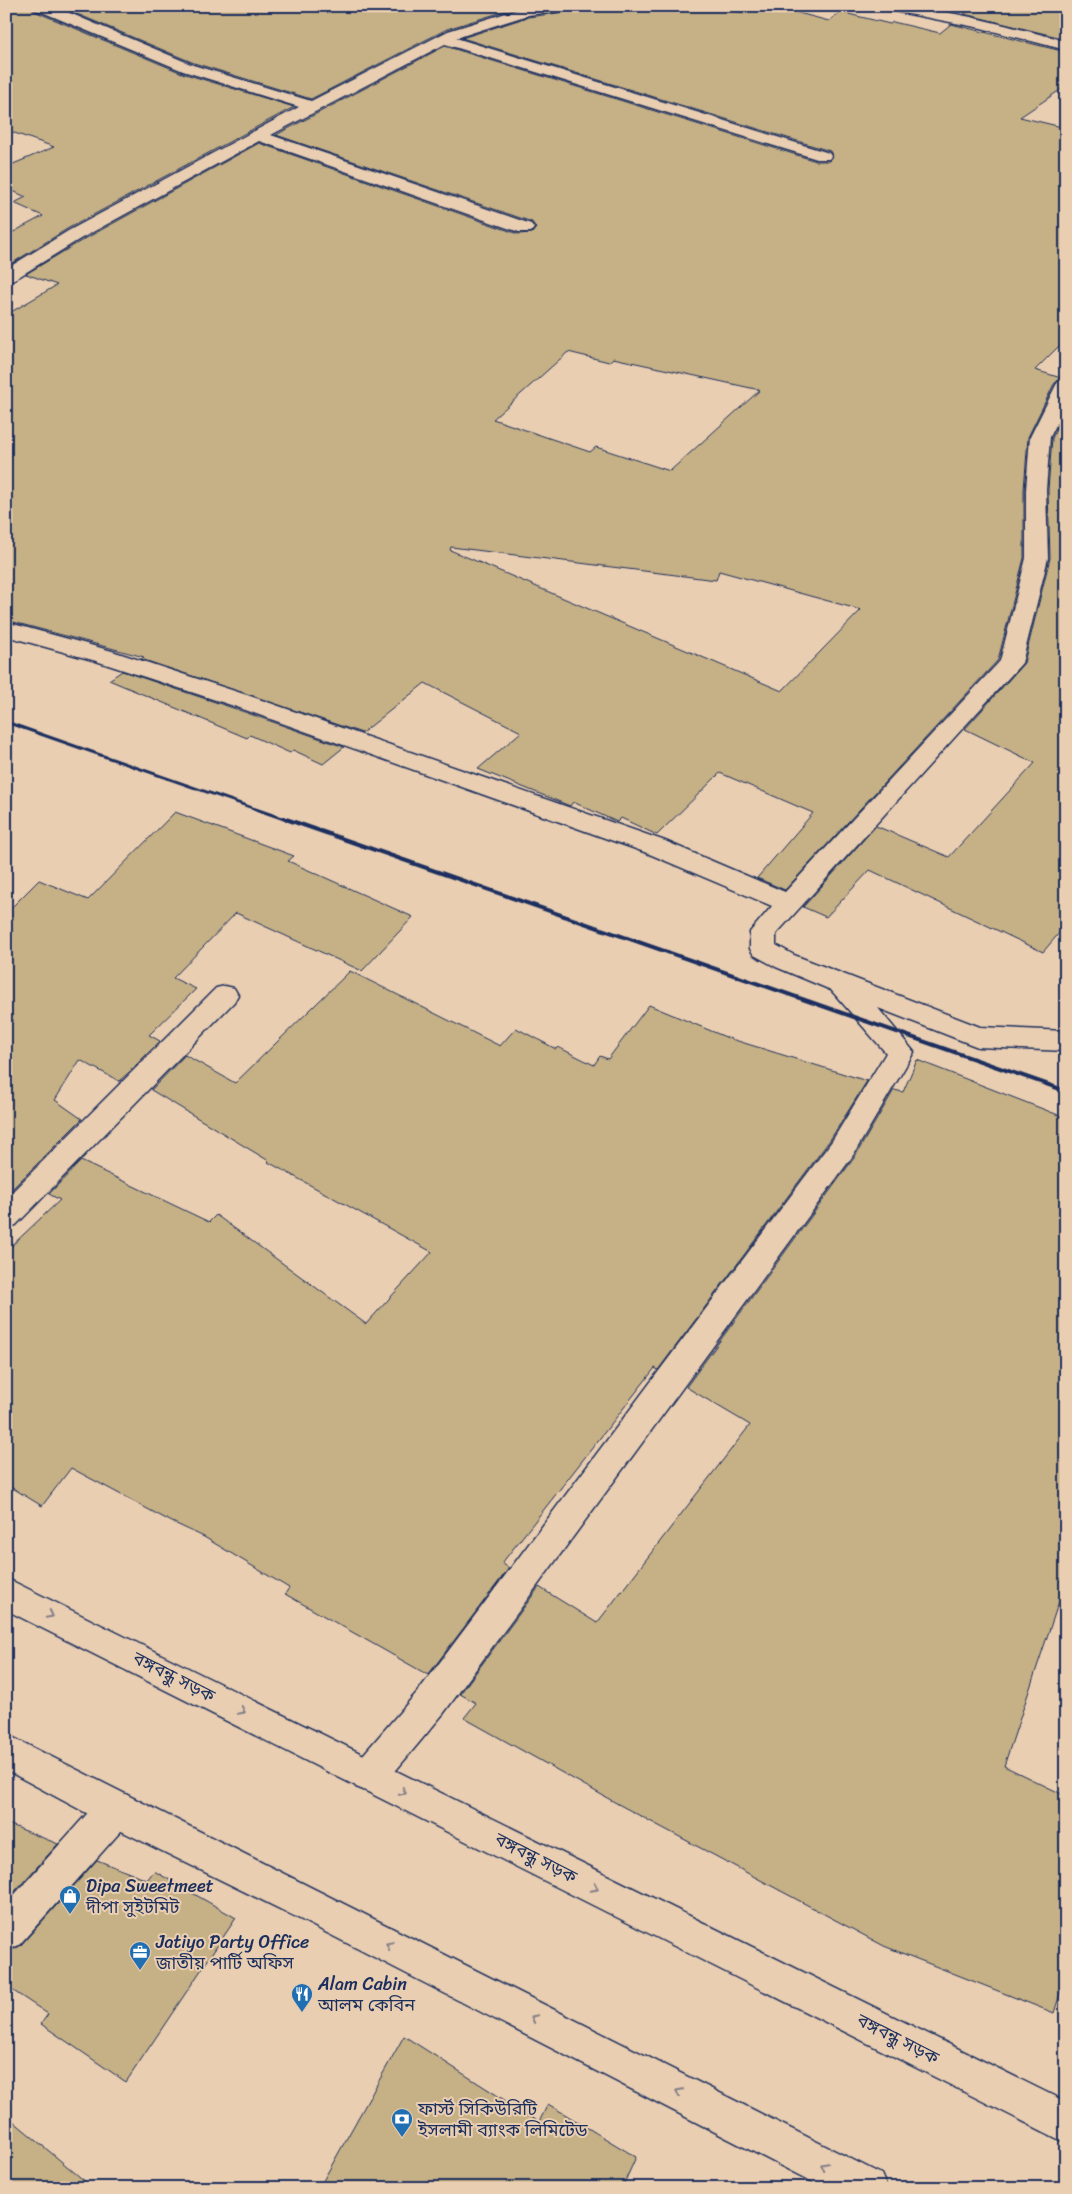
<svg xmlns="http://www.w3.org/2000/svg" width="1072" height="2194" viewBox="0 0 1072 2194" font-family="Sriracha,'Noto Sans Bengali',sans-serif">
<rect width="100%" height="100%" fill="#eaceb1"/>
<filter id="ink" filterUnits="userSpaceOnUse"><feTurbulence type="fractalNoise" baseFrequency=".02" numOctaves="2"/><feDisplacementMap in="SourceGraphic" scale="10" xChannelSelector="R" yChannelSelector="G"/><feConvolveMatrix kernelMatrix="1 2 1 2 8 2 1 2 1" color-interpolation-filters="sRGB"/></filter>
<g filter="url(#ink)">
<!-- building -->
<path fill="#c6b085" stroke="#1b2f5e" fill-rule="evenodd" d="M6,6H31L34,11L182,73L294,107L67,229L6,267V236L43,216L14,203L26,197L6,188V167L54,147L6,130Z
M58,6H522L447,29L311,99L194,63Z
M574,6H713L743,13L752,6H772L829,21L840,12L890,24L893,22L940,33L951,24L1066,52V86L1020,117L1066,128V339L1035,370L1061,378L1054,384L1028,437L1024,490V558L998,660L785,890L757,878L813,813L720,773L657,835L621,818L617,822L573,802L570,806L478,769L521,732L425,683L362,733L141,659L144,657L6,620V315L57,285L26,274L81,241L259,143L518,234L532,233L536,228L532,222L276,135L445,46L816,161H829L833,157L830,151L462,38L528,17L565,12ZM568,352L609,362L613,358L760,390L670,471L596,447L590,452L493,419ZM451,547L716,580L719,571L861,610L782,691L450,550Z
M974,6H1066V39L964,14Z
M1066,410V925L1043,952L870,870L826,917L803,907L876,826L949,857L1035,763L965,729L1024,663L1050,558L1048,490L1052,438Z
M122,671L236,709L344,747L323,764L293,750L290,753L250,735L247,738L109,680Z
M175,812L294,856L288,861L413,917L362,971L236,913L173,978L196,989L149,1035L160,1041L126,1075L119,1081L80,1060L55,1100L82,1119L6,1195V913L39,880L88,900Z
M350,971L500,1046L516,1028L556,1049L558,1047L594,1065L600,1056L608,1059L649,1005L728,1038L867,1081L830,1140L658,1370L655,1368L502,1563L509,1568L428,1675L285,1594L289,1588L204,1537L170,1521L71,1468L42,1506L6,1484V1251L60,1200L49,1194L81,1161L209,1222L216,1215L366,1324L432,1252L268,1162L269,1161L151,1090L185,1055L235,1083Z
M917,1060L1066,1118V1580L1004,1766L1066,1796V1974L1054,2013L884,1946L618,1804L464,1718L476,1703L460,1694L539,1587L597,1623L750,1425L686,1387L854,1158L894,1090L903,1092Z
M6,1823L58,1844L6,1901Z
M97,1860L147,1880L154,1871L236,1918L126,2082L41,2024L48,2014L6,1986V1953L20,1946Z
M404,2036L539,2122L548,2104L636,2157L622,2188H319Z
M6,2115L93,2188H6Z"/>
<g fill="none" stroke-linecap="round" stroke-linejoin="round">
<!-- minor casing -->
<g stroke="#1b2f5e" stroke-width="3">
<path id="minor" d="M33,6H53L193,65L311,101L448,31L526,7L572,6L565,10L528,15L456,38L829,153L831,156L829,159H817L445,44L271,135L531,224L534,228L531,232H519L259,141L80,239L12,281L6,282V269L68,231L299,107L183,71L35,9Z
M881,6C944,6 1005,26 1066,41V50L981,28L888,10Z
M1066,379V405L1050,437L1046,490L1048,558L1022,663L776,934V945L794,955L980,1027L1066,1031V1051L978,1047L878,1008L914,1052L852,1157L443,1714L382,1787L369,1792L356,1787L351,1775L356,1763L419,1690L832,1141L886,1053L831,990L776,967L754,955L750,949V932L772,906L647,853L237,707L96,661L6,636V622L112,651L253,697L665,841L785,892L1000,661L1026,558V490L1030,437L1056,385L1059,381Z
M225,986L234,988L238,995L234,1002L16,1225L6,1228V1198L216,988Z
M116,1791L129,1796L134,1809L129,1822L19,1945L6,1951V1904L103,1796Z"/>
</g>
<!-- major casing -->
<g stroke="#1b2f5e" stroke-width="3">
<path id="major" d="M6,1578L1066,2102V2143L6,1610Z
M6,1734L881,2174L887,2188H824L294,1916L103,1822L6,1770Z"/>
</g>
<!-- minor -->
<use href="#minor" fill="#eaceb1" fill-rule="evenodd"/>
<!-- major -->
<use href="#major" fill="#eaceb1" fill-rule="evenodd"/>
<!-- rail-far1 -->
<path stroke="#1b2f5e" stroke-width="3" d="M6,722L287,820"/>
<!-- rail -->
<path stroke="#1b2f5e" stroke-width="4" d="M283,818L1066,1091"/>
</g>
<!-- one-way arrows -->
<defs><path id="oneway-chevron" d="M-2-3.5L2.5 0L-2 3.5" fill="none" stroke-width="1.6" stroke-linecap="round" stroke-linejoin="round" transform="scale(1.25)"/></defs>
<g stroke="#827e88">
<use href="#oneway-chevron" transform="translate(50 1615) rotate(27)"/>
<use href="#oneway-chevron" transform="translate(242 1711) rotate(27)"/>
<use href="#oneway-chevron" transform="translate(403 1792) rotate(27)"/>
<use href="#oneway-chevron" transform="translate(595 1888) rotate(27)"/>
<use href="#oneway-chevron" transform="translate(389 1945) rotate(-153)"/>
<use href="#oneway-chevron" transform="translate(534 2018) rotate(-153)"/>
<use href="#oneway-chevron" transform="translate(679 2092) rotate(-153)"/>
<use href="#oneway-chevron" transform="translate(824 2166) rotate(-153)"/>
</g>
</g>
<!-- icons -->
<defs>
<g id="shop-pin" transform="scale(1.125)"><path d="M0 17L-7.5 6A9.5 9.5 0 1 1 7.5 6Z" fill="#1f6fb2" stroke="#eaceb1"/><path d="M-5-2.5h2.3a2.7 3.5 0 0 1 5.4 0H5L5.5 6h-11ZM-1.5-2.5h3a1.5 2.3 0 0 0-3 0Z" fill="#fff"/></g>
<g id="office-pin" transform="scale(1.125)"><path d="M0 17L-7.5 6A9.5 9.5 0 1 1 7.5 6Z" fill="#1f6fb2" stroke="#eaceb1"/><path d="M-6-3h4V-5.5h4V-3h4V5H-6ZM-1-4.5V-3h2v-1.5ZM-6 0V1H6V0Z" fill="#fff"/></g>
<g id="restaurant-pin" transform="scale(1.125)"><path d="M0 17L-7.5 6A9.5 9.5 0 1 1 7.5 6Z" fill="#1f6fb2" stroke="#eaceb1"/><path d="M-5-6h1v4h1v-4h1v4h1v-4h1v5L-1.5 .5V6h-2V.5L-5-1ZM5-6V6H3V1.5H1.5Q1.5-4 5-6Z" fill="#fff"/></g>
<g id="bank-pin" transform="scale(1.125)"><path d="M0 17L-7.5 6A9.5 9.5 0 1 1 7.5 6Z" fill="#1f6fb2" stroke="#eaceb1"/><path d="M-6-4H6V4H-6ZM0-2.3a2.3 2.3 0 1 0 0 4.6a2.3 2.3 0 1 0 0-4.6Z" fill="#fff"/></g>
</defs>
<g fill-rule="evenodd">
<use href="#shop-pin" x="70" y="1896"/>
<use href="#office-pin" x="140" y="1952"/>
<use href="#restaurant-pin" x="302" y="1994"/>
<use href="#bank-pin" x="402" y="2119"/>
</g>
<g text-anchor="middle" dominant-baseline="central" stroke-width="4" stroke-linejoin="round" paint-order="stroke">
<!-- near-street labels -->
<g font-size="18" fill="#1b2f5e" stroke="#eaceb1">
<text transform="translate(174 1677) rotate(27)">বঙ্গবন্ধু সড়ক</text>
<text transform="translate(536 1858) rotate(27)">বঙ্গবন্ধু সড়ক</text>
<text transform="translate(898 2039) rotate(27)">বঙ্গবন্ধু সড়ক</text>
</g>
<!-- near-poi labels -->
<g font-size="18" fill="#1b2f5e" stroke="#eaceb1" text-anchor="start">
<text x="86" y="1886">Dipa Sweetmeet<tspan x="86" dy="21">দীপা সুইটমিট</tspan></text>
<text x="156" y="1942">Jatiyo Party Office<tspan x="156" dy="21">জাতীয় পার্টি অফিস</tspan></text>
<text x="318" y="1984">Alam Cabin<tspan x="318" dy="21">আলম কেবিন</tspan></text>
<text x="418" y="2109">ফার্স্ট সিকিউরিটি<tspan x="418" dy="21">ইসলামী ব্যাংক লিমিটেড</tspan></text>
</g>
</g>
<!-- margin -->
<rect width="1072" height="2194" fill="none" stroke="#eaceb1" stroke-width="25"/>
<rect x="12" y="12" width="1047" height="2169" fill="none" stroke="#1b2f5e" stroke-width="2" filter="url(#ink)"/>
</svg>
